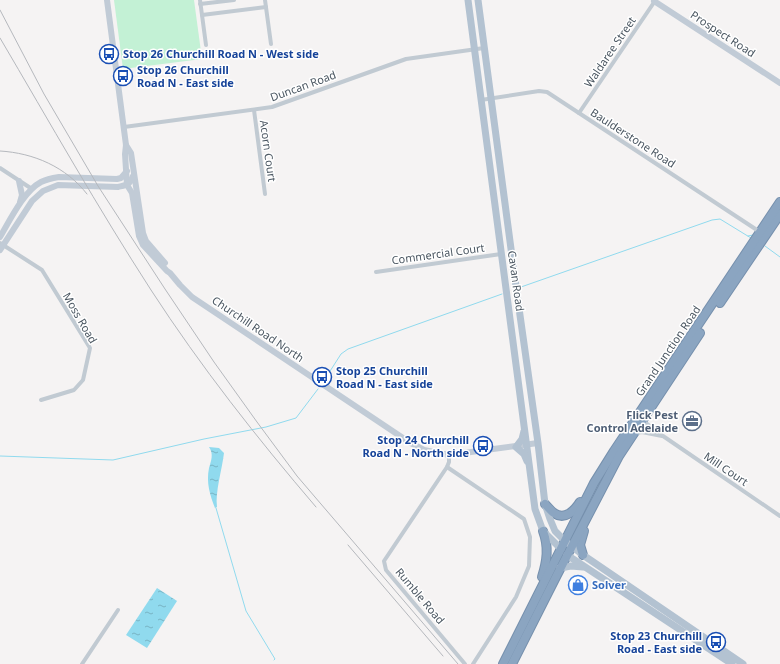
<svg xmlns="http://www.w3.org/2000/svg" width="780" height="664" font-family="'Noto Sans',sans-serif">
<defs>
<pattern id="water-ripples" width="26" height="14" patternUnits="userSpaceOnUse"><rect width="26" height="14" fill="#90daee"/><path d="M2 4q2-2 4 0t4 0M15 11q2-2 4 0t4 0" fill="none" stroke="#78b4c4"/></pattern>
</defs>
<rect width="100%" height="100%" fill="#f5f3f3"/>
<polygon fill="#c3f1d5" points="114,0 194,0 202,59 123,69"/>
<g fill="url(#water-ripples)">
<path d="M209 447 219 448 224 453C222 470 215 492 217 507L215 508C210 495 206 483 209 468 211 461 214 454 209 447Z"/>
<polygon points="157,588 177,601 147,648 126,635"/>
</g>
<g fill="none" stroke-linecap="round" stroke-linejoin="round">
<g stroke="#90daee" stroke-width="1">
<polyline points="748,236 753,235"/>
<polyline points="765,246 780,257"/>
<polyline points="521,287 712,220 720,219 751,238"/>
<polyline points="325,379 341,354 348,349 502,294"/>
<polyline points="0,456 113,460 204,439 266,427 296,418 318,389"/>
<polyline points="216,508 246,611 275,659 274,660"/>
</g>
<g stroke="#7690ad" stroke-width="10">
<g id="highway">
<polyline points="720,303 780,214"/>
<path d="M545 504C548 507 551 511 554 513 565 521 575 510 580 502"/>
<polyline points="583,555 580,545 584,531"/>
<path d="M542 577C547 561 549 547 543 531"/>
<polyline points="503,664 594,483 614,451 780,202"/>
<polyline points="512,664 557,575 619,456 700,333"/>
</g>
</g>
<g stroke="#c1cad2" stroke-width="4">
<polyline points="200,0 206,45"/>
<polyline points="265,0 271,44"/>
<polyline points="200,4 234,0"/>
<polyline points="202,15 266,7"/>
<polyline points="481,100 539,91 547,92 760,232"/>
<polyline points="254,110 265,194"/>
<polyline points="579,113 655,1"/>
<polyline points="124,127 272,107 406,59 484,48"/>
<polyline points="0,168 32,189"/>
<polyline points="0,243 42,270 90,348 83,380 74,390 41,400"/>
<polyline points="376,272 501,254"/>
<polyline points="642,420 663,436 780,516"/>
<polyline points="636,433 642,432 662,436"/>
<polyline points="449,455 449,462 447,467 384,561 386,570 465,664"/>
<polyline points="447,467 524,519 530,537 529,566 516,597 473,664"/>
<polyline points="82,664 118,610"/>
</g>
<g stroke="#c1cbd6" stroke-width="6">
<polyline points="107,0 126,145 125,154 127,185 132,193 139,236 143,245 167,271 170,273 180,285 192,297 409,442 424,450 449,455 538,443"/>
<polyline points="654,1 780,83"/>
<polyline points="126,145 131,153 143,233 146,241 165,263"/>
<polyline points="19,181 22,195 20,202"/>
<path d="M0 237C10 220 24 191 41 182 47 179 53 178 59 177L117 179 121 178 127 171"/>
<path d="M0 250 32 201 43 191 58 185 118 187C126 185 130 185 133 176"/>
</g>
<g stroke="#b3c2d1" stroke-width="7">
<polyline points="468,0 535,509 543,531 561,549"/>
<polyline points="478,0 517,294 538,443 545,504 550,519 555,531 565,541 583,555 743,664"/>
<polyline points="524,431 522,439 516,447 524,454 527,461"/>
<polyline points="567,555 732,664"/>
<polyline points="560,568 571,566 583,567"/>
</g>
<use href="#highway" stroke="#8ba5c1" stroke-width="8"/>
<g stroke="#b5b8bd" stroke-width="1">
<polyline points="0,10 44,94 98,186 165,289 214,362 257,422 297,476 458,664"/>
<path d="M0 38C50 123 98 208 151 290 201 367 257 438 316 507"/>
<path d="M0 151C34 153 66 167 87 194"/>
<polyline points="348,545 443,656"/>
</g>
</g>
<defs>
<g id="bus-ring" transform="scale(1)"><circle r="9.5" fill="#fff" stroke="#1a4fb4" stroke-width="1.5"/><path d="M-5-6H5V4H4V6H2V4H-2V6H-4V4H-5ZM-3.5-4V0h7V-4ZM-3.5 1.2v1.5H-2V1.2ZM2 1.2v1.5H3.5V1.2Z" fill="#1a4fb4"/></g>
<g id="office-ring" transform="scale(1)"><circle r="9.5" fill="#fff" stroke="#5c6f8a" stroke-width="1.5"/><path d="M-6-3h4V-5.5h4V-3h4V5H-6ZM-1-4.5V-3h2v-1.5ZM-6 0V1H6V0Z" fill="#5c6f8a"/></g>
<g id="shop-ring" transform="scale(1)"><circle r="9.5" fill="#fff" stroke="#3f7fe0" stroke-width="1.5"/><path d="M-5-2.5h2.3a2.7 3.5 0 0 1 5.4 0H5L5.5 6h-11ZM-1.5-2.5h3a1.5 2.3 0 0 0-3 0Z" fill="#3f7fe0"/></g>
</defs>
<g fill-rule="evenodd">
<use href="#bus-ring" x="109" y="54"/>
<use href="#bus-ring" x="123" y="76"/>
<use href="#bus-ring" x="322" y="377"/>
<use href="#office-ring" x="692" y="421"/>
<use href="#bus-ring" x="483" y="446"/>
<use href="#shop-ring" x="578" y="585"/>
<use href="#bus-ring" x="716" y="642"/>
</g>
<g text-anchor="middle" stroke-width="3" stroke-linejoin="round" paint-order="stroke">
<g font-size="11" fill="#4a5661" stroke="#fff">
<text transform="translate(723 34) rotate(33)" y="4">Prospect Road</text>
<text transform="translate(610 52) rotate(-56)" y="4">Waldaree Street</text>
<text transform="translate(303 86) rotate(-20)" y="4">Duncan Road</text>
<text transform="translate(633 138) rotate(33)" y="4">Baulderstone Road</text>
<text transform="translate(268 151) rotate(82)" y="4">Acorn Court</text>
<text transform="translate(438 254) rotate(-8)" y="4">Commercial Court</text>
<text transform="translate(516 281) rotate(82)" y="4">Cavan Road</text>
<text transform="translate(80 318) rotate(60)" y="4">Moss Road</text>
<text transform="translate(258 329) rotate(34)" y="4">Churchill Road North</text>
<text transform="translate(668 351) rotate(-56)" y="4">Grand Junction Road</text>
<text transform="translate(726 469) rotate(34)" y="4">Mill Court</text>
<text transform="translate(420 596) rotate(50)" y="4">Rumble Road</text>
</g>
<g font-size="11" font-weight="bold" fill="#164399" stroke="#fff" text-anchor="start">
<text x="123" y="58">Stop 26 Churchill Road N - West side</text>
<text x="137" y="74">Stop 26 Churchill<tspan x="137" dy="13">Road N - East side</tspan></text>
<text x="336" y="375">Stop 25 Churchill<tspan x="336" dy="13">Road N - East side</tspan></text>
<text x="469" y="444" text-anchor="end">Stop 24 Churchill<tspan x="469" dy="13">Road N - North side</tspan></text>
<text x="702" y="640" text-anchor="end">Stop 23 Churchill<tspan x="702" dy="13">Road - East side</tspan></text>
</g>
<g font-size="11" font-weight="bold" fill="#4e5e75" stroke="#fff" text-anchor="end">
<text x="678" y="419">Flick Pest<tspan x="678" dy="13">Control Adelaide</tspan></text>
</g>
<g font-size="11" font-weight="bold" fill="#366cbe" stroke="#fff" text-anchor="start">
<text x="592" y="589">Solver</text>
</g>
</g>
</svg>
